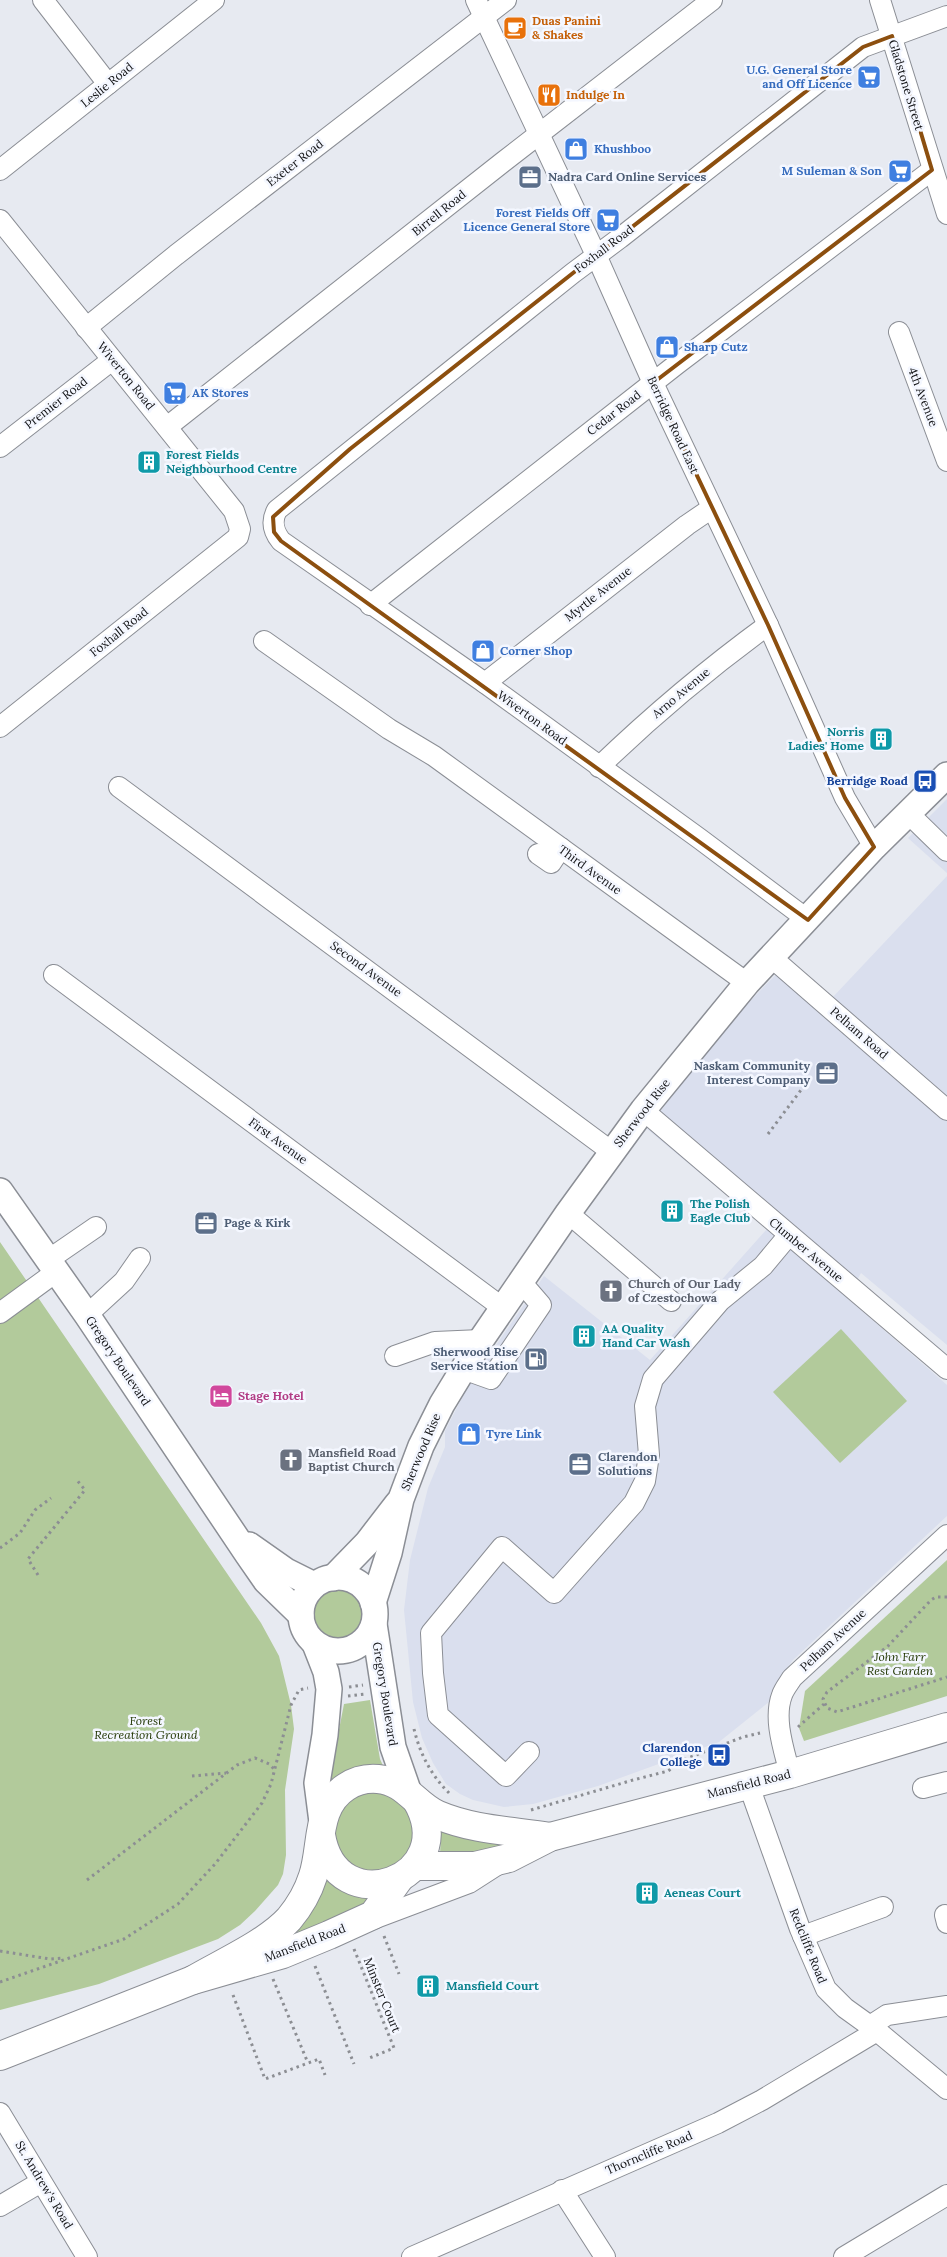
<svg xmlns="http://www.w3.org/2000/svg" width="947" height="2257" font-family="Lora,serif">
<rect width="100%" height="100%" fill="#e7eaf1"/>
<g fill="#dadfee">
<polygon points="947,799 947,873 908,838"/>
<polygon points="947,876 947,1345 861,1273 847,1298 947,1385 947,1516 793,1660 776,1683 769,1702 719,1742 598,1786 533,1804 504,1807 473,1800 460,1794 446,1784 433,1763 422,1738 413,1702 404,1610 410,1560 428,1488 445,1447 445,1431 469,1384 544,1276 650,1360 767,1229 647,1129 723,1029 789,961 832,998"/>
</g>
<g fill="#b2ca9b">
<polygon points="0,1242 261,1623 279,1656 291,1705 294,1729 285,1790 286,1855 283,1874 278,1885 255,1911 240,1925 218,1939 99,1984 0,2010"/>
<polygon points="841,1329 907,1401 840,1463 773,1392"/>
<polygon points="947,1560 947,1696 804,1741 799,1728 805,1691"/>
<circle cx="339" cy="1613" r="25"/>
<polygon points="370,1700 380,1759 384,1768 354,1770 332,1780 330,1776 344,1704"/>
<polygon points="385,1790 406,1803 416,1836 407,1858 377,1873 350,1866 341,1857 333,1830 335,1817 352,1796"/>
<path d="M443 1831C466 1840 491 1841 516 1843L503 1850 440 1855 441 1832Z"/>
<polygon points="325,1871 378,1897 284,1944"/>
</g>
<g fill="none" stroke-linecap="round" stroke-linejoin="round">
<g stroke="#8b8e95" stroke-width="22">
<g id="minor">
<polyline points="43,0 108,84"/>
<polyline points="476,0 596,255 653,383 768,625 845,798 874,847"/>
<polyline points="880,0 947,214"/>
<polyline points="0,170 214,0"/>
<polyline points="0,220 234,511 240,529 238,537 0,727"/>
<polyline points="86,328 176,255 506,0"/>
<polyline points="899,332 947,461"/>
<polyline points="167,427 503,162 712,0"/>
<polyline points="0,447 112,360"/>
<polyline points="370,605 677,364 932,170"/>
<polyline points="264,641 389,729 434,756 747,983"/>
<polyline points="485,683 687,525 712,508"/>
<path d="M599 767C652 716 709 668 768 625"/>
<polyline points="119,787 612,1152"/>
<polyline points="909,814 947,851"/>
<polyline points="538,854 551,863 561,848"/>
<path d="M808 920 700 839 485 683 281 541C273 531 271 521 277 510L573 273 620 238 863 47 947 16"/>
<polyline points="771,957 947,1110"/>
<polyline points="54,975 503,1308"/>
<polyline points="643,1110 947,1369"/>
<polyline points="568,1213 671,1301"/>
<polyline points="48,1260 96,1227"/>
<polyline points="0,1313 56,1272"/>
<polyline points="87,1315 124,1281 140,1258"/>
<polyline points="395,1356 435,1342 481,1340"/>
<polyline points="463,1369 491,1379 541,1305 522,1283"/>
<polyline points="529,1752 506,1776 438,1715 433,1673 431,1633 502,1547 554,1593 634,1503 645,1481 649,1455 645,1406 653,1379 720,1301 763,1266 788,1236"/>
<path d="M790 1774C784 1750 773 1719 782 1695 784 1689 789 1683 792 1678L947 1535"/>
<polyline points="748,1783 800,1929 826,1989 845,2008 877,2031 947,2089"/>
<polyline points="923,1788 947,1782"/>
<polyline points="945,1915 947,1923"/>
<polyline points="368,1921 469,1883 497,1865"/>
<polyline points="803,1936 883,1907"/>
<polyline points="870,2026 887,2015 947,2006"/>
<polyline points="0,2113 87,2257"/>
<polyline points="562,2190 605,2257"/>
<polyline points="0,2206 41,2182"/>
<polyline points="412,2257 718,2123 762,2100 877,2031"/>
<polyline points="844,2257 947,2195"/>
</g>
</g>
<g stroke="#8b8e95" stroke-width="28">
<g id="major">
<polyline points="0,1191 87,1315 248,1555 266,1581 301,1615"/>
<polyline points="249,1545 286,1571 314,1585"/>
<circle cx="338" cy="1614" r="37"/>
<polyline points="333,1578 367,1543 397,1504"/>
<polyline points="373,1603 389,1553 401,1499 421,1446 442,1404 481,1340 568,1213 643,1110 747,983 874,847 947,775"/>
<polyline points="374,1624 393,1747 409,1793"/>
<polyline points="315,1644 326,1672 329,1689 325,1735 317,1783 322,1822"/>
</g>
</g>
<g stroke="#8b8e95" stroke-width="30">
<g id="highway">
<path d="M321 1835C336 1925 462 1879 417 1801"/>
<polyline points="415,1866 475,1866 509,1858 550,1837 790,1774 947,1727"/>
<path d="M193 1980C222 1963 267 1943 289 1919 299 1907 308 1892 313 1876 323 1846 315 1807 346 1787 355 1781 367 1778 378 1779 405 1781 416 1806 438 1815 473 1830 513 1831 550 1837"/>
<polyline points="0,2056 193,1980 283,1954 329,1935 373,1915 399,1879"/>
</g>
</g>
<g stroke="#8c8e93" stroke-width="3" stroke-dasharray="2.5 4" stroke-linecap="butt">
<polyline points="768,1134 804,1086"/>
<polyline points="0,1548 20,1533 35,1510 51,1498"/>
<polyline points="38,1575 28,1559 85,1490 76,1479"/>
<polyline points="947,1597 936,1597 931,1600 888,1646 827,1692 823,1699 827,1708 837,1712 947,1677"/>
<polyline points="349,1687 363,1685"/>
<polyline points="348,1696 365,1694"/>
<polyline points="798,1727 824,1704"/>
<path d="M414 1729C420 1754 431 1775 449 1793"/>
<polyline points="192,1776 226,1773"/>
<polyline points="531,1810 633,1780 668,1771 683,1760 743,1737 760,1733"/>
<polyline points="87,1880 237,1765 255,1758 269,1764 275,1770"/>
<polyline points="384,1936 399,1974"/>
<polyline points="354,1949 394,2048 367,2059"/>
<polyline points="0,1951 50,1959 64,1958"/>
<polyline points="315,1966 354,2064"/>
<polyline points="273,1979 308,2063"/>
<polyline points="0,1982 124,1939 178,1904 215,1864 262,1803 271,1784 291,1705 299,1690 308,1688"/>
<polyline points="233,1995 265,2079 319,2059 325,2075"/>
</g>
<use href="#minor" stroke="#fff" stroke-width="20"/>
<use href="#major" stroke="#fff" stroke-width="25"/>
<use href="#highway" stroke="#fff" stroke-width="28"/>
</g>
<path fill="none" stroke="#8c4f0f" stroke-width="4" stroke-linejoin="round" d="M892 36 932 170 653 383 768 625 845 798 874 847 808 920 281 541 274 532 273 517 350 449 573 273 863 47Z"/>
<defs>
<g id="cafe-square" transform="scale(1.25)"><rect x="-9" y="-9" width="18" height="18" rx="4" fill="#e8710a" stroke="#f4f7ff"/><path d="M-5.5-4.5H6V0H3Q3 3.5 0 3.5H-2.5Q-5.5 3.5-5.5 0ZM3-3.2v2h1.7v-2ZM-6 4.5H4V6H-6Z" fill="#fff"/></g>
<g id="supermarket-square" transform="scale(1.25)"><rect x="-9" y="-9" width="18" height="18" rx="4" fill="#3f7fe0" stroke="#f4f7ff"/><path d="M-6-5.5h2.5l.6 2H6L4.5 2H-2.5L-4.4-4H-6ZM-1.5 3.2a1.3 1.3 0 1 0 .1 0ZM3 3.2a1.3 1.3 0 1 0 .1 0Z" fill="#fff"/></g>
<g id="restaurant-square" transform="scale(1.25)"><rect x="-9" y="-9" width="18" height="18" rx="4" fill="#e8710a" stroke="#f4f7ff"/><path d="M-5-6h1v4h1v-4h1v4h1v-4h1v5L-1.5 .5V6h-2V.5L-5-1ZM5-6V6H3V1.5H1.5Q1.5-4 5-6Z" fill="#fff"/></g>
<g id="shop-square" transform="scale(1.25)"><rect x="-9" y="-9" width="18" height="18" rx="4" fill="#3f7fe0" stroke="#f4f7ff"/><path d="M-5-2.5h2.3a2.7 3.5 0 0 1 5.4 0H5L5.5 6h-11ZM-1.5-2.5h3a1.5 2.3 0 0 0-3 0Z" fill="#fff"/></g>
<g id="office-square" transform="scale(1.25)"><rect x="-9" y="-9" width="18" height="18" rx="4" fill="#5c6f8a" stroke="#f4f7ff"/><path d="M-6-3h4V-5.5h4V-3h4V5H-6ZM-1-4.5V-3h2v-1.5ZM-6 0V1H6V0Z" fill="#fff"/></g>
<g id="building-square" transform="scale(1.25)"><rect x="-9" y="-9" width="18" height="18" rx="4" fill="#0f9aa8" stroke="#f4f7ff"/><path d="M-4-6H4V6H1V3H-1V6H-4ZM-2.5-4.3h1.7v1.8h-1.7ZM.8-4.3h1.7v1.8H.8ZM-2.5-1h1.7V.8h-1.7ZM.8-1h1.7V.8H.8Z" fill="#fff"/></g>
<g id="bus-square" transform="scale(1.25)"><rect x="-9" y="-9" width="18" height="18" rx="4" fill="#1a4fb4" stroke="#f4f7ff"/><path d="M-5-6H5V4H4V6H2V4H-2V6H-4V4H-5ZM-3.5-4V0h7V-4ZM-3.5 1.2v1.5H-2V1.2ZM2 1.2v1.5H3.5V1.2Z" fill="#fff"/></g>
<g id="church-square" transform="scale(1.25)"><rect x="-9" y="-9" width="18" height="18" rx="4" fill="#6b7280" stroke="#f4f7ff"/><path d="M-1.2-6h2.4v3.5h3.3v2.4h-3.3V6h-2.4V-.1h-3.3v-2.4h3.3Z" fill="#fff"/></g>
<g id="fuel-square" transform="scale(1.25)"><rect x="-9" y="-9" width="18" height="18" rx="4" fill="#5c6f8a" stroke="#f4f7ff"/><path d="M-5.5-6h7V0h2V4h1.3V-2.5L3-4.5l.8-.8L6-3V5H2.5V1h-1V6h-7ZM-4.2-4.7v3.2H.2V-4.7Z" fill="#fff"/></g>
<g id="hotel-square" transform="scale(1.25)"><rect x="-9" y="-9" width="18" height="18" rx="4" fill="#d1479c" stroke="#f4f7ff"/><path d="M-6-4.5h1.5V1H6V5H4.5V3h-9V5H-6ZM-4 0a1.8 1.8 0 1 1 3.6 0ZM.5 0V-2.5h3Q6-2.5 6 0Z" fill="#fff"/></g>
</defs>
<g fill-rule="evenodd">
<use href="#cafe-square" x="515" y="28"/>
<use href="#supermarket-square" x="869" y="77"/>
<use href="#restaurant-square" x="549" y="95"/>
<use href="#shop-square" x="576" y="149"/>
<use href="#supermarket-square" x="900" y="171"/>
<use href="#office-square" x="530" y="177"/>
<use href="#supermarket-square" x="608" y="220"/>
<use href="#shop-square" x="667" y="347"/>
<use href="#supermarket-square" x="175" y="393"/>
<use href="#building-square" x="149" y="462"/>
<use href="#shop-square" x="483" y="651"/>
<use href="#building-square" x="881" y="739"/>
<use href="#bus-square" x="925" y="781"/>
<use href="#office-square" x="827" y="1073"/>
<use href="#building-square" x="672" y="1211"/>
<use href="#office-square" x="206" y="1223"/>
<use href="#church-square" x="611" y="1291"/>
<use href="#building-square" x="584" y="1336"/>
<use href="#fuel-square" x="536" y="1359"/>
<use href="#hotel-square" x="221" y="1396"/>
<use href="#shop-square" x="469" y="1434"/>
<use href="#church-square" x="291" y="1460"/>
<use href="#office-square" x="580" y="1464"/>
<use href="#bus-square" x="719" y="1755"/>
<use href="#building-square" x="647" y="1893"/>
<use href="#building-square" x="428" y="1986"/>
</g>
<g text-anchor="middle" stroke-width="5" stroke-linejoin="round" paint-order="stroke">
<g font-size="12" font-weight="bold" fill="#c56008" stroke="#f4f7ff" text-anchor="start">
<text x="532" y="25">Duas Panini<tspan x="532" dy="14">&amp; Shakes</tspan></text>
<text x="566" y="99">Indulge In</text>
</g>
<g font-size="12" font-weight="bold" fill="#366cbe" stroke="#f4f7ff" text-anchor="start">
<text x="852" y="74" text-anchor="end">U.G. General Store<tspan x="852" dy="14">and Off Licence</tspan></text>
<text x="594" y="153">Khushboo</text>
<text x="882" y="175" text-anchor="end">M Suleman &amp; Son</text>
<text x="590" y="217" text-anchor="end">Forest Fields Off<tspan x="590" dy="14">Licence General Store</tspan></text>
<text x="684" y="351">Sharp Cutz</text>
<text x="192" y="397">AK Stores</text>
<text x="500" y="655">Corner Shop</text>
<text x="486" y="1438">Tyre Link</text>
</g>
<g font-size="12" fill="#111215" stroke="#f4f7ff">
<text transform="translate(107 85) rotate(-39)" y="4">Leslie Road</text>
<text transform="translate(906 85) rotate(73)" y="4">Gladstone Street</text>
<text transform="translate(295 163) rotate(-38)" y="4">Exeter Road</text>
<text transform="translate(439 213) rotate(-39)" y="4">Birrell Road</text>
<text transform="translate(604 249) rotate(-37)" y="4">Foxhall Road</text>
<text transform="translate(126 376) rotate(51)" y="4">Wiverton Road</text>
<text transform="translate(923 397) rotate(69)" y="4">4th Avenue</text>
<text transform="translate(56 403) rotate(-38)" y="4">Premier Road</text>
<text transform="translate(614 413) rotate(-38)" y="4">Cedar Road</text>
<text transform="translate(673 425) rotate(65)" y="4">Berridge Road East</text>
<text transform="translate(598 594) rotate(-38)" y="4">Myrtle Avenue</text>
<text transform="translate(119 632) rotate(-39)" y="4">Foxhall Road</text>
<text transform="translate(681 693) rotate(-40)" y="4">Arno Avenue</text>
<text transform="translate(532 718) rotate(36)" y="4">Wiverton Road</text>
<text transform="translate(590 870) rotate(36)" y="4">Third Avenue</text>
<text transform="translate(366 969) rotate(36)" y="4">Second Avenue</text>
<text transform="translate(859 1033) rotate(41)" y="4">Pelham Road</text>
<text transform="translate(642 1113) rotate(-52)" y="4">Sherwood Rise</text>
<text transform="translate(278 1141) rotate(36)" y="4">First Avenue</text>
<text transform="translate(806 1250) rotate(40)" y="4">Clumber Avenue</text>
<text transform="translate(118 1361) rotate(56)" y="4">Gregory Boulevard</text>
<text transform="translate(421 1452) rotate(-67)" y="4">Sherwood Rise</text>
<text transform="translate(833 1640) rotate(-43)" y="4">Pelham Avenue</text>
<text transform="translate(385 1694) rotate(81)" y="4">Gregory Boulevard</text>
<text transform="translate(749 1784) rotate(-14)" y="4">Mansfield Road</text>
<text transform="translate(305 1943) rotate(-21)" y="4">Mansfield Road</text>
<text transform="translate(808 1946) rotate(68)" y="4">Redcliffe Road</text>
<text transform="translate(382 1995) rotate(68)" y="4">Minster Court</text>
<text transform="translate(649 2153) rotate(-23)" y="4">Thorncliffe Road</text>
<text transform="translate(44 2185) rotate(59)" y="4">St. Andrew's Road</text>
</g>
<g font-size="12" font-weight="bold" fill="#4e5e75" stroke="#f4f7ff" text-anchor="start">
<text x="548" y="181">Nadra Card Online Services</text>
<text x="810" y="1070" text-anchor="end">Naskam Community<tspan x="810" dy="14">Interest Company</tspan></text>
<text x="224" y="1227">Page &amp; Kirk</text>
<text x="518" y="1356" text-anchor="end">Sherwood Rise<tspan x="518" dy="14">Service Station</tspan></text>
<text x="598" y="1461">Clarendon<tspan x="598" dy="14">Solutions</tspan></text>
</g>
<g font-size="12" font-weight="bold" fill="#0d838f" stroke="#f4f7ff" text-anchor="start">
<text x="166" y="459">Forest Fields<tspan x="166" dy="14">Neighbourhood Centre</tspan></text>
<text x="864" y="736" text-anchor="end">Norris<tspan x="864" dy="14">Ladies' Home</tspan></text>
<text x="690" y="1208">The Polish<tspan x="690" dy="14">Eagle Club</tspan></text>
<text x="602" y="1333">AA Quality<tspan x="602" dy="14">Hand Car Wash</tspan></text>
<text x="664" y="1897">Aeneas Court</text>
<text x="446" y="1990">Mansfield Court</text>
</g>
<g font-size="12" font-weight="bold" fill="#164399" stroke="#f4f7ff" text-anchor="end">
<text x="908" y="785">Berridge Road</text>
<text x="702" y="1752">Clarendon<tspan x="702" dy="14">College</tspan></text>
</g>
<g font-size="12" font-weight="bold" fill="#5b616d" stroke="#f4f7ff" text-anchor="start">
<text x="628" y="1288">Church of Our Lady<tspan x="628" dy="14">of Czestochowa</tspan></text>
<text x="308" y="1457">Mansfield Road<tspan x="308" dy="14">Baptist Church</tspan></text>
</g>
<g font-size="12" font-weight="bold" fill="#b23c85" stroke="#f4f7ff" text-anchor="start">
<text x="238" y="1400">Stage Hotel</text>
</g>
<g font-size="12" font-style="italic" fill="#233804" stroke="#f4f7ff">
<text x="900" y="1661">John Farr<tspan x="900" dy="14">Rest Garden</tspan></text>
<text x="146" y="1725">Forest<tspan x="146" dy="14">Recreation Ground</tspan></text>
</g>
</g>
</svg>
